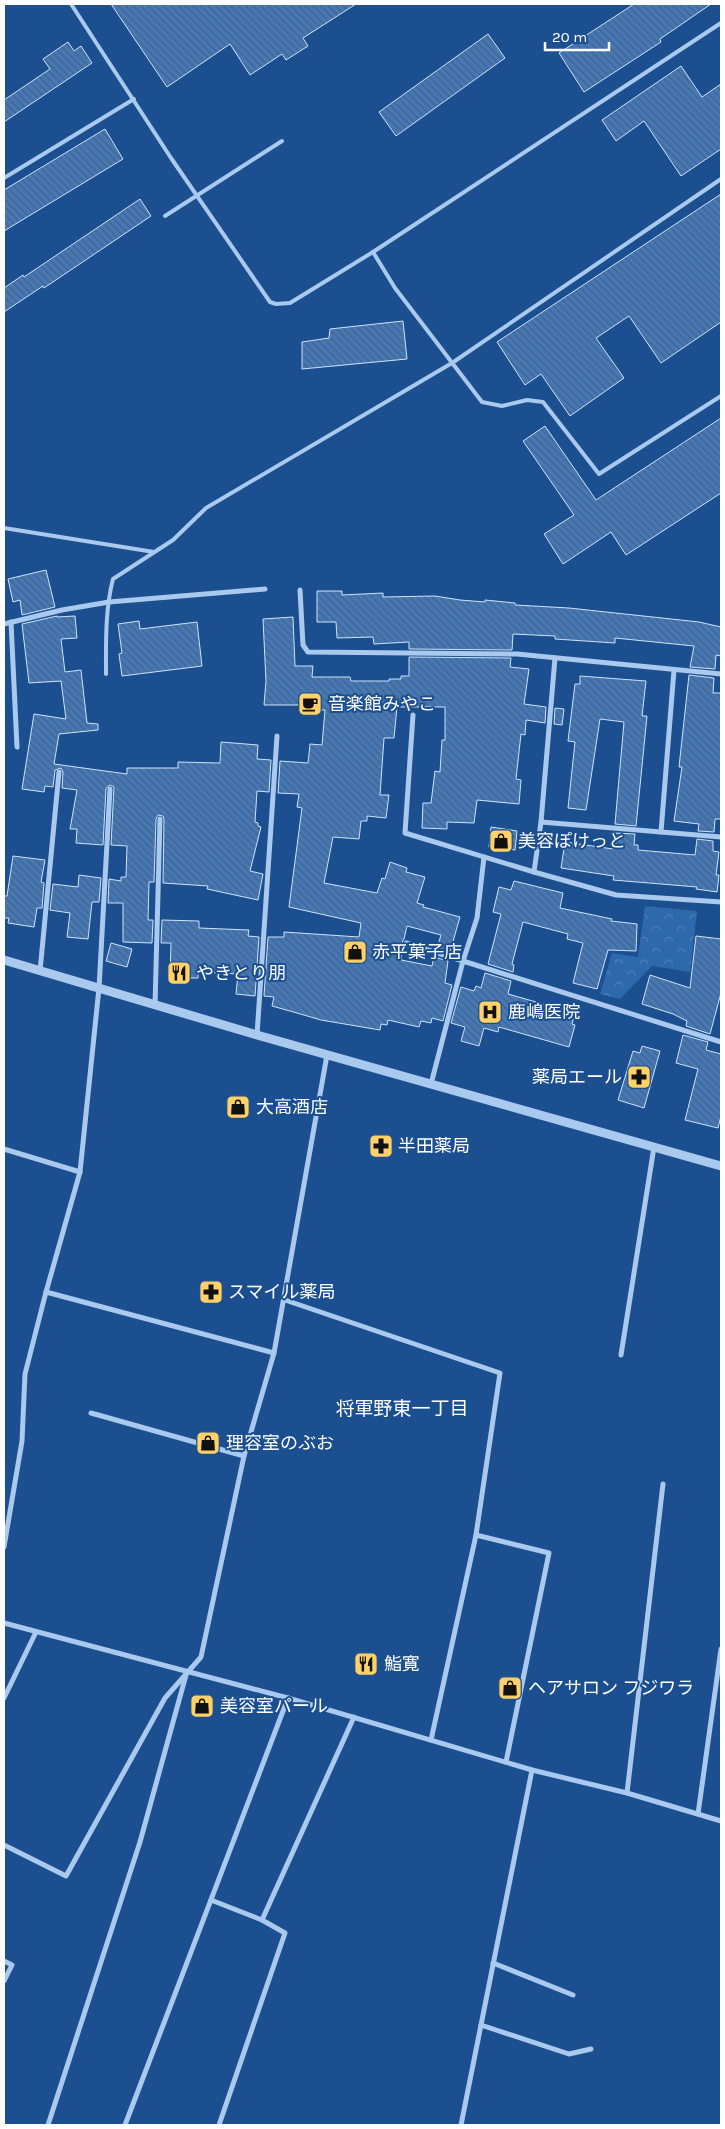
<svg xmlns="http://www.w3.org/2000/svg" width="725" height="2129" font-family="Karla,'Noto Sans JP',sans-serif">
<defs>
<pattern id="forest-crowns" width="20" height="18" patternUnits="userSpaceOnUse" patternTransform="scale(1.25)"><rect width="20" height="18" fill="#2e69ad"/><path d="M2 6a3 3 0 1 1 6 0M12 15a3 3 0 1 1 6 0" fill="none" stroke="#4d80b9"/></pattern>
<pattern id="building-back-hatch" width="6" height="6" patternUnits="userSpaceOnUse" patternTransform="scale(1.25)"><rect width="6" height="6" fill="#4478b7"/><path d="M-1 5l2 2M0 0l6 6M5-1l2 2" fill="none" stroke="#486282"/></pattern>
</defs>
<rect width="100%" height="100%" fill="#1b4f8f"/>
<polygon fill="url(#forest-crowns)" points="645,906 697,911 690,972 652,966 620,999 600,994 612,953 638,957"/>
<g fill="url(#building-back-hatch)" stroke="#cfe3fa">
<polygon points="111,4 356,4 303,38 308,46 286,60 282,54 250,75 230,44 167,87"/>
<polygon points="634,4 711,4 660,39 661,42 584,92 559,53"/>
<polygon points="488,34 505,58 396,136 379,112"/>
<polygon points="68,42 74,51 81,46 92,63 4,122 4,100 50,69 43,59"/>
<polygon points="681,66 702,97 721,84 721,149 681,176 644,121 616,141 602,120"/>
<polygon points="105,129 123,159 4,231 4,190"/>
<polygon points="721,194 721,322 661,363 629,316 596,338 624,378 570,416 541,374 525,385 497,342"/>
<polygon points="140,199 151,216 44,288 43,286 4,312 4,288 23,275 24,277"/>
<polygon points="403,321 407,359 302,369 302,342 329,338 330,329"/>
<polygon points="721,418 721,493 626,555 611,532 563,564 544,534 574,515 523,441 545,426 596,500"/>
<polygon points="46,570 55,607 22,615 20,600 13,602 8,579"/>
<polygon points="317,591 342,591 342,595 383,593 383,597 435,596 460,600 485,602 485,600 515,603 515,605 569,608 699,622 721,627 721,656 716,655 715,669 690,667 694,646 615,638 615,643 555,639 555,636 513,634 512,650 409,649 409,642 374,644 373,637 337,638 336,622 317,622"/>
<polygon points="57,616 57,617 75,616 77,638 61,639 65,672 81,670 87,723 98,724 98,730 59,734 54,764 127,774 127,768 178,768 178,762 220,763 221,742 258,745 257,759 271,760 269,792 257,791 255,822 258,823 258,826 261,827 250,871 263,874 258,900 207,889 208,886 163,883 164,819 163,816 158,815 156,819 154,882 149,882 148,920 153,920 152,943 123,942 123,903 108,903 109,879 121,881 121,877 126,877 127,846 111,845 114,787 110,785 106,788 103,845 76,843 77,829 70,829 77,790 62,788 63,772 61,768 55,770 53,787 45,786 44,792 22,789 34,714 66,719 61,681 29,683 22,624"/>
<polygon points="293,617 295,666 313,666 312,677 350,677 351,681 389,681 389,679 401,679 401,676 409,676 409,657 511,658 510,667 529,669 524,704 546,707 545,723 526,720 525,735 521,734 516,779 521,780 519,804 477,800 474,823 447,822 447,829 422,828 423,803 431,803 435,771 440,772 442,740 445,740 445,707 397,707 394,738 384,738 380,795 389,795 386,818 367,816 367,821 361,821 359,839 333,837 324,883 377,893 382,878 385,879 390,862 407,868 406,872 425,877 417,903 424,905 423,907 460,917 450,952 437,948 441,935 407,926 404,939 402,942 403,946 401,960 432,966 434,957 448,961 445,983 452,985 443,1021 432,1018 431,1023 421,1021 419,1027 388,1020 387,1025 381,1024 380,1030 321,1020 297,1013 272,1006 274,997 264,996 268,937 284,937 284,932 359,937 361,923 289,907 302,808 297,807 299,794 278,793 280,761 308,763 310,744 322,745 325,710 302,711 302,705 264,705 266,681 263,619"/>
<polygon points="139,621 140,629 197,622 202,666 122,676 119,654 122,653 118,624"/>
<polygon points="689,675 714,678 713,693 721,693 721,819 715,819 714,832 698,831 699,824 674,821 682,767 679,767"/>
<polygon points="580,676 646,681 642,716 647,716 636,826 615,824 624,722 600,719 586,810 568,808 575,742 568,741 575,684 580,684"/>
<polygon points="555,708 564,709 562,725 554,724"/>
<polygon points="491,827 517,831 515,850 489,847"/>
<polygon points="614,833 635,834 634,845 638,845 638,850 695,855 697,839 713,841 713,851 719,852 716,875 719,875 717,892 696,889 697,887 613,880 614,876 561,868 565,842 613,849"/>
<polygon points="13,856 45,860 41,882 44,883 42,908 37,908 34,927 8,923 9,918 4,918 4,896 7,896"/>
<polygon points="79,875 101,878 99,902 92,902 88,939 67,937 70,913 50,910 53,884 78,887"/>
<polygon points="514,881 563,893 560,908 612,919 611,921 637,924 636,951 608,950 597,989 573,983 583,943 567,939 568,934 523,922 512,964 514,965 513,972 488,964 501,914 493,912 499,887 511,890"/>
<polygon points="162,920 199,921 199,928 249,930 248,936 259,937 255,996 236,994 238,974 198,972 198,978 170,978 171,943 161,943"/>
<polygon points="696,936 721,939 721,993 710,1034 686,1026 687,1021 673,1014 642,1004 650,975 690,988"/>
<polygon points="111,943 132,949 127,967 106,961"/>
<polygon points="485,973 511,981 508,994 575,1013 572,1024 575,1025 569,1047 499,1027 498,1032 484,1028 479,1046 461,1041 465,1027 451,1023 461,987 474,991 476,986 481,988"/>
<polygon points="683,1035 708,1042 706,1050 721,1054 721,1116 718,1128 685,1120 698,1069 676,1063"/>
<polygon points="642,1046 660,1051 644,1108 618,1100 633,1051 640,1053"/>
</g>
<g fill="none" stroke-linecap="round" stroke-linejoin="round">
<g stroke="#a9c9ee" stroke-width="4">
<polyline points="71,4 171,158 270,302 276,304 290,303 373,252"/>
<polyline points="721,23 373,252 395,288 482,402 502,406 527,400 543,402 599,474 721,396"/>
<polyline points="4,178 134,99"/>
<polyline points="165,216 282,141"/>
<polyline points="4,528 154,552"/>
<path d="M106 674C106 643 105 610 113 579L173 540 206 508 452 363 721 179"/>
</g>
<g stroke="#a9c9ee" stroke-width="5">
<polyline points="300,590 303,645 308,652 517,654 721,674"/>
<polyline points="11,622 17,747"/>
<polyline points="4,624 62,610 109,602 265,589"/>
<polyline points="413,715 405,833 534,872"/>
<polyline points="541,822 555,658"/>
<polyline points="661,832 674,670"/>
<polyline points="721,837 541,822 534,872 616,895 721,902"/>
<polyline points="406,943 463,961 477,918 484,857"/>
<polyline points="40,971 59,772"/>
<polyline points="155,1005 160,819"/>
<polyline points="257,1035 277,736"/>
<polyline points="431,1084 463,961 721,1042"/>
<polyline points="4,1149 80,1172 99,988 110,789"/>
<polyline points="46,1292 274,1353"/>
<polyline points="285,1300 500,1373 476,1535"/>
<polyline points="621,1355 654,1147"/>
<polyline points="91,1413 244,1456"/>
<polyline points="4,1547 22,1441 25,1374 46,1292 80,1172"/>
<polyline points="4,1623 288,1698 532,1770 627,1793 721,1821"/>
<polyline points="4,1698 36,1632"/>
<polyline points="431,1740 476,1535 549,1553 506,1762"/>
<polyline points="627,1793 663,1484"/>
<polyline points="698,1814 721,1649"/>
<polyline points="4,1845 66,1876 165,1698 201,1657 244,1456 274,1353 327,1055"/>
<polyline points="211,1900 262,1920 354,1717"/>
<polyline points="4,1961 12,1965 4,1981"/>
<polyline points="493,1963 573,1995"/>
<polyline points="481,2025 569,2054 591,2049"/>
<polyline points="48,2125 140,1842 186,1675"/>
<polyline points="125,2125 288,1698"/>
<polyline points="219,2125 285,1933 262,1920"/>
<polyline points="461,2125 532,1770"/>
</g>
<polyline stroke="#a9c9ee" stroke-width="9" points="4,960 257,1035 721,1166"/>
</g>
<defs>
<g id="cafe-square" transform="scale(1.25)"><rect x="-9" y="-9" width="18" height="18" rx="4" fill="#ffd166" stroke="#1b4f8f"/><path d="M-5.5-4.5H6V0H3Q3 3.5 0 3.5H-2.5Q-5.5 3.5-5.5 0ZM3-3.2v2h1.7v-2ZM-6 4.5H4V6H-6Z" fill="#111"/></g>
<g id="shop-square" transform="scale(1.25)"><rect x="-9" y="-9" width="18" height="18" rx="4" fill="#ffd166" stroke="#1b4f8f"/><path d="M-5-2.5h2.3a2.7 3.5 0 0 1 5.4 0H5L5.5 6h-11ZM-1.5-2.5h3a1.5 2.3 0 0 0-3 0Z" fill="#111"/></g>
<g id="restaurant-square" transform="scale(1.25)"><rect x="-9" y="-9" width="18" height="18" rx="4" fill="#ffd166" stroke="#1b4f8f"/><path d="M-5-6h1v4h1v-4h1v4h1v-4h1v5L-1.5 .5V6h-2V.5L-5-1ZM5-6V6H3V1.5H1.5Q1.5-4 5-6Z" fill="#111"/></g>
<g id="hospital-square" transform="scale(1.25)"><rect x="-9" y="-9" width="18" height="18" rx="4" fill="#ffd166" stroke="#1b4f8f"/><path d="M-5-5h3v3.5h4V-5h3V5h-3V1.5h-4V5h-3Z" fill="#111"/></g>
<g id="pharmacy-square" transform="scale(1.25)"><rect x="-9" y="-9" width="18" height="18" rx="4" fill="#ffd166" stroke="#1b4f8f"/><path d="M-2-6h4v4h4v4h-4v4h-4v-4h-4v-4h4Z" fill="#111"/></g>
</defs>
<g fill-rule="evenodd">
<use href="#cafe-square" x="310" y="704"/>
<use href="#shop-square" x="501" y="841"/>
<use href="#shop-square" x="355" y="952"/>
<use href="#restaurant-square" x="179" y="973"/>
<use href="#hospital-square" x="490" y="1012"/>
<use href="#pharmacy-square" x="639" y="1077"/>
<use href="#shop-square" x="238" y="1107"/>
<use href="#pharmacy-square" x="381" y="1146"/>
<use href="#pharmacy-square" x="211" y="1292"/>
<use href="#shop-square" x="208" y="1443"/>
<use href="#restaurant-square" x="366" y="1664"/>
<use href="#shop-square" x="510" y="1688"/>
<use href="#shop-square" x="202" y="1706"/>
</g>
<g text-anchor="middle" stroke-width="4" stroke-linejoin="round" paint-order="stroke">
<g font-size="18" fill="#fff" stroke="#1b4f8f" text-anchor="start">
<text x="328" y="710">音楽館みやこ</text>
<text x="518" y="847">美容ぽけっと</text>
<text x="372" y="958">赤平菓子店</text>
<text x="196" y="979">やきとり朋</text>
<text x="508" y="1018">鹿嶋医院</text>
<text x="622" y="1083" text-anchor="end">薬局エール</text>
<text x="256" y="1113">大高酒店</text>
<text x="398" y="1152">半田薬局</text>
<text x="228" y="1298">スマイル薬局</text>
<text x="226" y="1449">理容室のぶお</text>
<text x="384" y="1670">鮨寛</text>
<text x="528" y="1694">ヘアサロン フジワラ</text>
<text x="220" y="1712">美容室パール</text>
</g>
<g font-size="19" fill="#fff" stroke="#1b4f8f">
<text x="402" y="1415">将軍野東一丁目</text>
</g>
</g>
<rect width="725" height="2129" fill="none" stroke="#ffffff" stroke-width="10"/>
<path d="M545 42v8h64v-8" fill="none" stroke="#ffffff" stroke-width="2.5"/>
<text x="552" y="42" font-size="15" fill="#ffffff" stroke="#1b4f8f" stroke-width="4" paint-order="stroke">20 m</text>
</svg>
